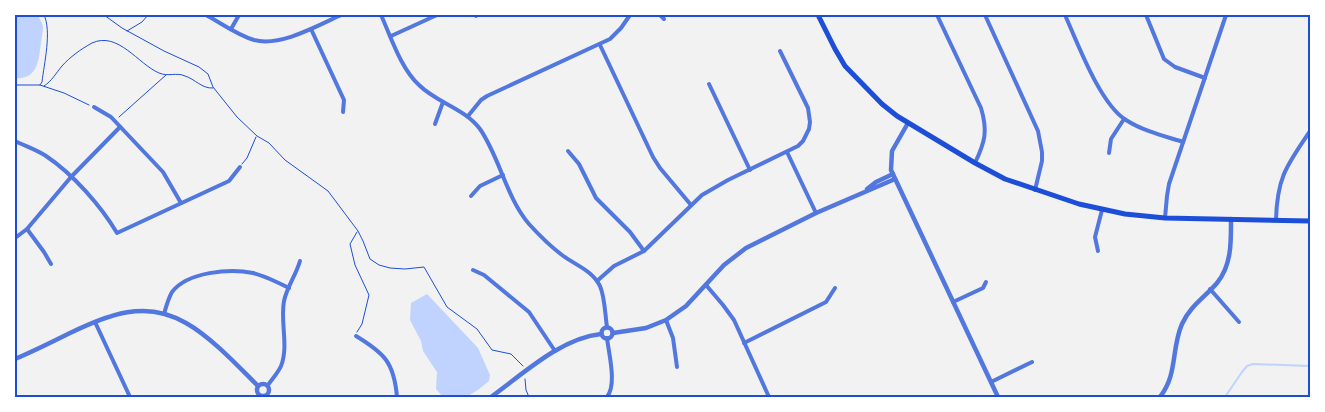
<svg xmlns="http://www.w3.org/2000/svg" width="1325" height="412" font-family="'Varela Round',sans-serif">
<rect width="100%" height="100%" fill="#f2f2f2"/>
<g fill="#bfd3fe">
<path d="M15 15H38C39 18 42 22 43 26 43 31 42 37 41 42 39 59 38 80 15 78Z"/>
<polygon points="427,294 478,348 490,375 489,381 478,390 466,397 443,397 436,389 437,372 423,351 421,341 410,320 411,303"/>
</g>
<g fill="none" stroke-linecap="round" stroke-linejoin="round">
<polyline stroke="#bfd3fe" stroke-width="2" points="1225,397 1242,372 1247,366 1253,364 1310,366"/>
<g stroke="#1d4ed8" stroke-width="1">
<polyline points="104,15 122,28 164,51 199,67 208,74 213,87 237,117 257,136 269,143 285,160 328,191 358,231 363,241 370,259 379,265 390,268 405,269 424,267 447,307 477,329 492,350 511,354 523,366"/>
<polyline points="127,31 142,22 148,15"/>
<path d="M15 85H40L42 82C44 64 52 31 44 15"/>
<polyline points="40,85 64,93 89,105"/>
<path d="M44 86C52 81 56 73 62 66 70 57 81 49 92 43 118 31 138 64 159 73 168 77 177 72 185 76 195 79 202 89 213 88"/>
<polyline points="119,117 166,75"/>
<polyline points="242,164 247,158 256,137"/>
<polyline points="357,232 350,244 355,265 369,295 362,324 357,332"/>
<polyline points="525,379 526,390 529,397"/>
</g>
<g stroke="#5277de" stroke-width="4">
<path d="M206 15C221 23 237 35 254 40 280 47 317 26 341 15"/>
<path d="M381 15C391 37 401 69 419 85 437 103 464 108 480 129 500 158 506 197 529 224 539 235 550 246 562 255 575 265 592 270 600 286 605 298 605 314 607 327"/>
<polyline points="476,15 476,16"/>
<polyline points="660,15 664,19"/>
<path d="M937 15 981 108C988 131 985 142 975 163"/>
<polyline points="985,15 1038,131 1042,152 1042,161 1035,190"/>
<path d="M1065 15C1078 44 1100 104 1126 120 1143 131 1164 136 1183 142"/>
<polyline points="1146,15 1164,59 1175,67 1205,78"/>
<polyline points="231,29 239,15"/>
<polyline points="311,29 344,100 343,112"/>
<polyline points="391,36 437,15"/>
<polyline points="600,45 653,157 660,168 691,205"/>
<polyline points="709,84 750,170"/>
<polyline points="94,107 111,117 163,172 181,203"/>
<polyline points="468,116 481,100 487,96 610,39 621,28 630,15"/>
<polyline points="435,124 443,102"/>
<path d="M15 141C25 146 37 150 46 156 73 174 101 206 117 233L229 181 240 167"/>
<polyline points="568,151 579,164 596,198 630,232 644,251"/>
<polyline points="787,152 816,213"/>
<polyline points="1109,153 1111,139 1124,119"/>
<polyline points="471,196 480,186 503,175"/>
<polyline points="1165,218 1167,196 1169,184 1226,15"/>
<path d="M1276 220C1277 177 1287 165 1310 131"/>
<polyline points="27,229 44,252 51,264"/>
<polyline points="15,238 27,229 71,177 120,127"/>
<polyline points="1098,251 1095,237 1102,210"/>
<polyline points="473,270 484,275 529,312 555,351"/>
<polyline points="597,281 614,266 644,251 702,195 728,180 798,146 803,141 809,129 810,122 808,108 780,51"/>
<polyline points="706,285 723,305 734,320 769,397"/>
<polyline points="1210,289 1239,322"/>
<polyline points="953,302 983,288 986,282"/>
<path d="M164 314C166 307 168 299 172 292 187 272 230 268 253 273 265 276 277 282 289 288"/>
<polyline points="666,320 673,338 677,367"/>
<polyline points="95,322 130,397"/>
<path d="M356 336C384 353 394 362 397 397"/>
<polyline points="744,343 826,302 835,288"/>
<polyline points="991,382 1032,362"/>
<path d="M268 385C272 379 278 373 281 366 289 346 280 322 284 301 287 287 296 275 300 261"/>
<polyline points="257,397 259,395"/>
<path d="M607 397C617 384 609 355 607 338"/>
</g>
<g stroke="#5277de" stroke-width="4.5">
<polyline points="908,123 892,151 891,170 998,397"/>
<polyline points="867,189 876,182 893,174"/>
<circle cx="607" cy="333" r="5.5"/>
<polyline points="613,333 646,328 666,320 686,306 724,265 746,248 816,213 895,179"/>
<path d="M15 359C34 351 52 342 70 333 109 315 145 299 186 323 211 337 238 366 258 386"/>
<circle cx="263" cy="390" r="6"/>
<path d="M491 397C523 374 561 338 601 334"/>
<path d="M1160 397C1178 374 1171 349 1182 324 1190 306 1205 297 1217 283 1232 265 1231 241 1231 219"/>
</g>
<polyline stroke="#1d4ed8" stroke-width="5" points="818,15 835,49 845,66 882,104 897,116 975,163 1005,179 1079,204 1125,214 1165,218 1310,221"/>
</g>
<rect width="1325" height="412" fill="none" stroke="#ffffff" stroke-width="32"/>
<rect x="16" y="16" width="1293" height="380" fill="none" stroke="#1d4ed8" stroke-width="2"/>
</svg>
